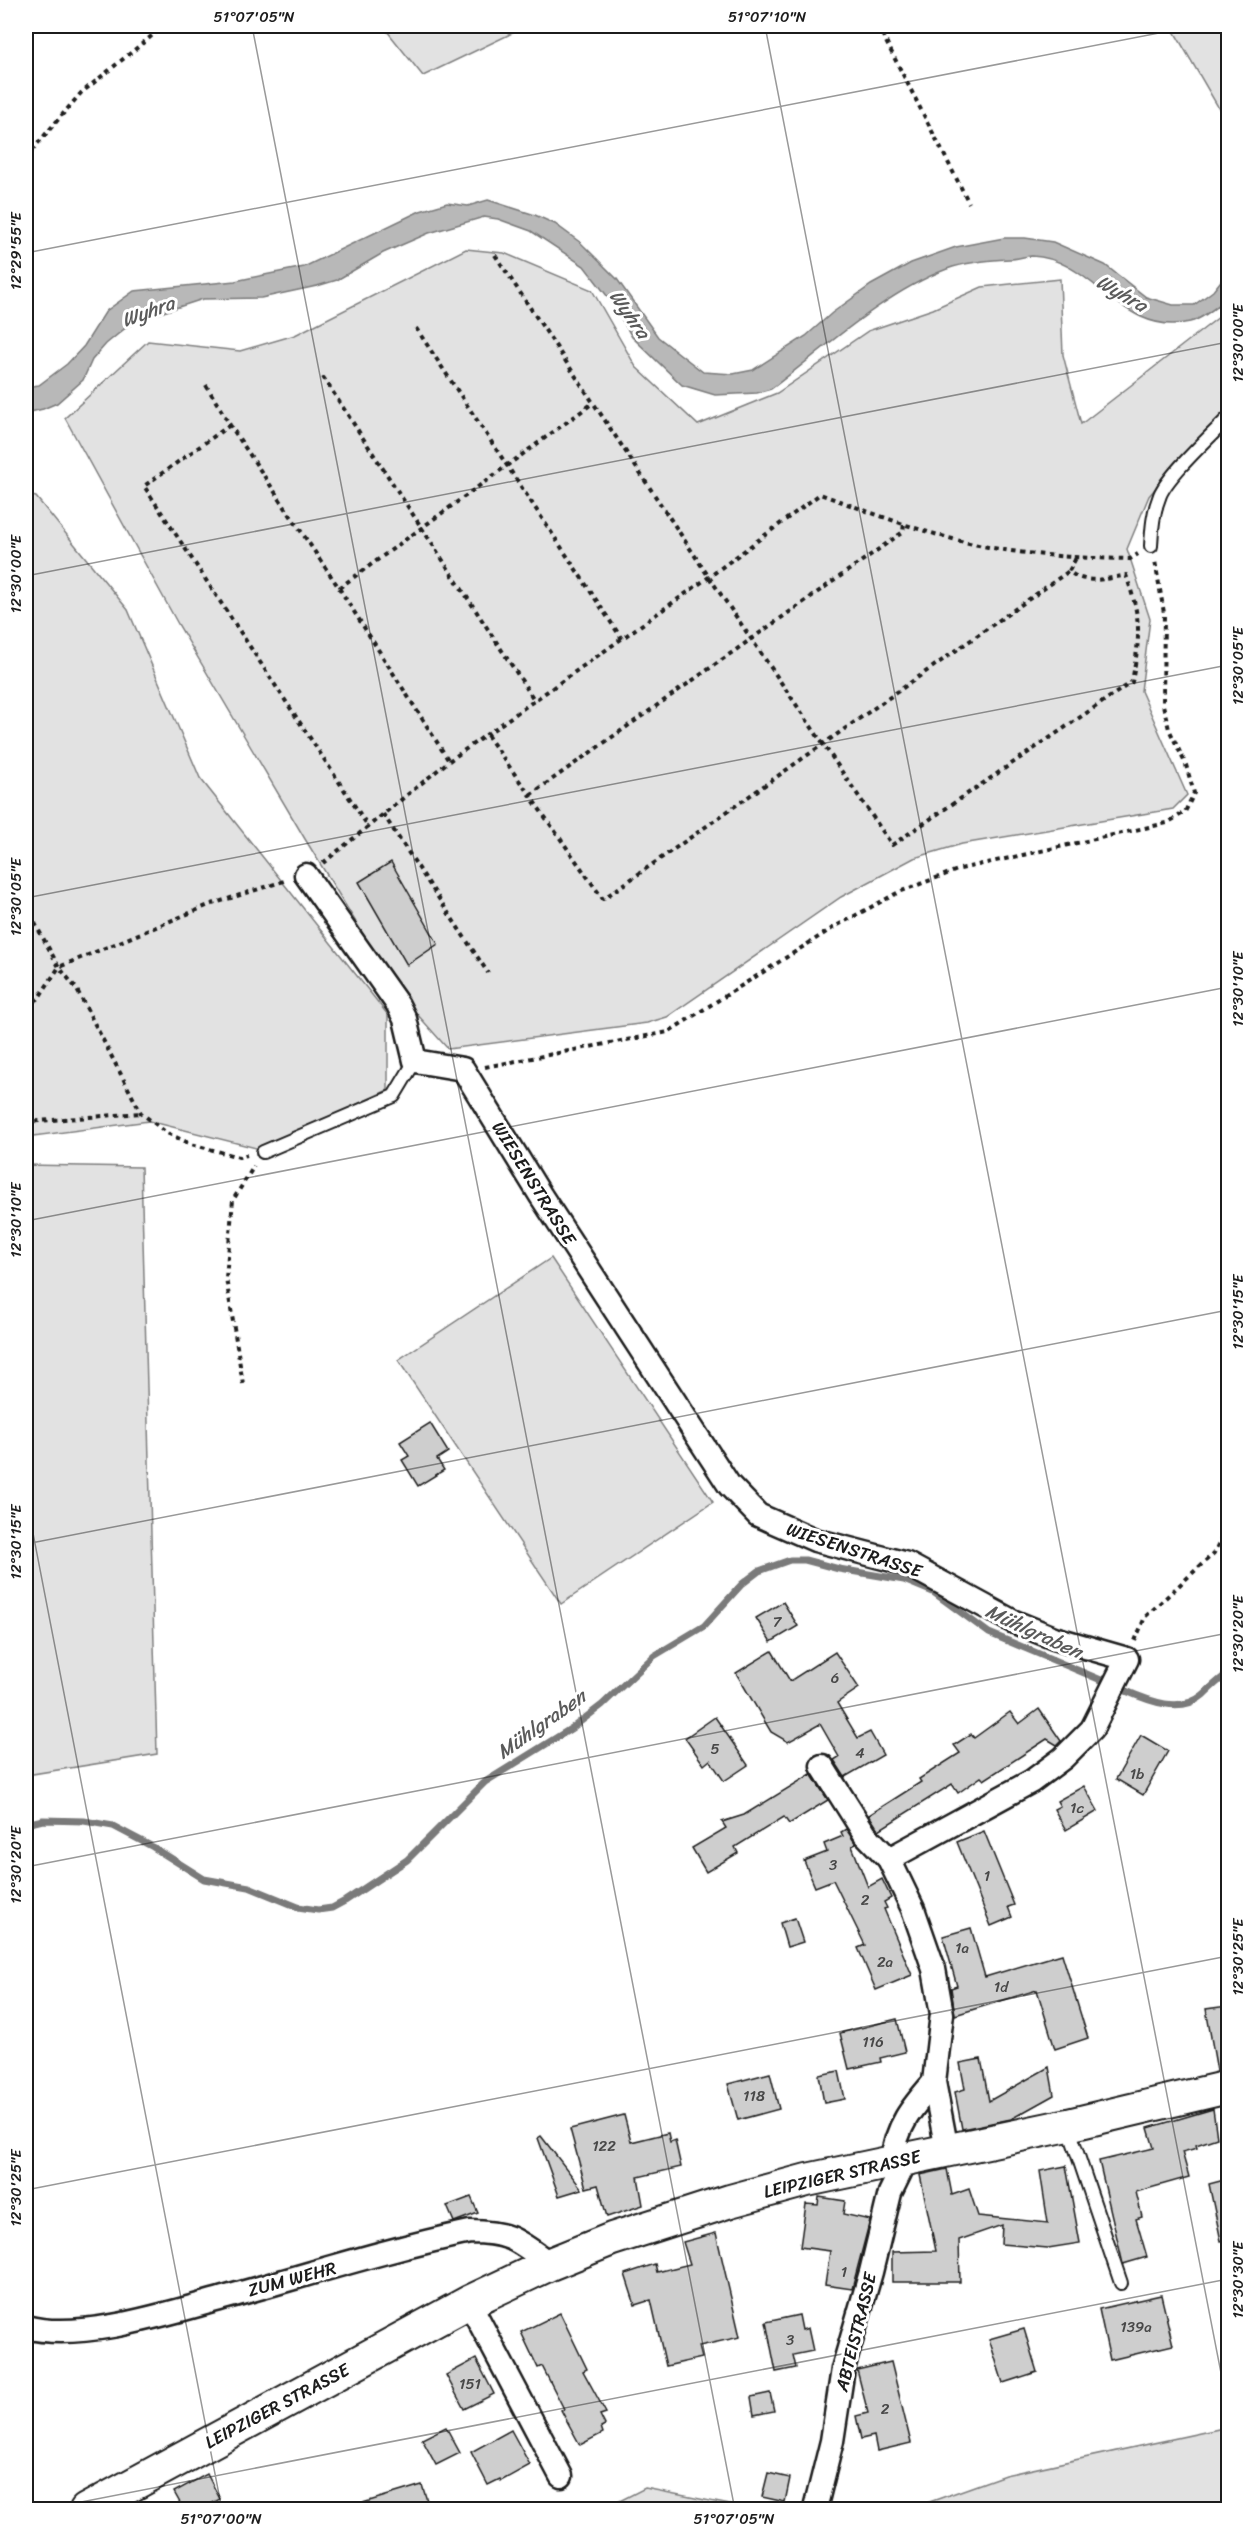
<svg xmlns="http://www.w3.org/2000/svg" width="1254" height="2535" font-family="Sriracha,sans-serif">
<rect width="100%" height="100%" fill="#fff"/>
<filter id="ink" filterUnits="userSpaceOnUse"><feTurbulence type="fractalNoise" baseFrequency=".0167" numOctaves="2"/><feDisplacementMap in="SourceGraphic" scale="12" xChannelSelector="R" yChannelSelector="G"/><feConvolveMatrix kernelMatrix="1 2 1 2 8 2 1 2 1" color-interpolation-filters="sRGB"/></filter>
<g filter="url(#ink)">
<g fill="#e2e2e2" stroke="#7f7f7f" stroke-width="1.5">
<polygon points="383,26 527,26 423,76"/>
<polygon points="1171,26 1228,26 1228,124"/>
<polygon points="466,249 504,253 592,290 636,367 698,425 777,393 868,331 933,309 982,287 1060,279 1063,355 1081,424 1228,310 1228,411 1206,430 1149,496 1127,549 1150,619 1141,691 1187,795 1173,809 962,844 914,858 841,897 667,1017 647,1023 448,1049 401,996 305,839 178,624 65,418 148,341 240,351 295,335"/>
<polygon points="26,495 36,497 128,610 200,778 388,1015 388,1090 260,1149 149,1121 26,1137"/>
<polygon points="26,1165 141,1167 157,1754 26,1775"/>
<polygon points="551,1258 713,1502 561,1604 398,1360"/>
<polygon points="1228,2427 1228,2509 910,2509 1005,2475"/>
<polygon points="645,2488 750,2509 604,2509"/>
</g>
<path fill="#b8b8b8" stroke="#7a7a7a" stroke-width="1.5" d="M488 200 535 215 555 224 581 243 617 279 658 337 703 372 733 374 753 370 806 336 832 313 871 285 911 263 956 247 1004 238H1025L1053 242 1105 265 1146 297 1173 305H1194L1213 291 1228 272V298C1217 306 1203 319 1190 322 1122 338 1093 258 1032 256 1025 256 1017 259 1010 259 989 260 966 262 947 269 884 293 825 348 771 389L757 393 715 395 682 385 632 337 611 301 584 266 531 231 498 219 484 217 429 233 383 253 337 280 317 286 261 298 203 299 148 317 128 326 106 344 92 360 83 380 57 403 43 409 26 413V387L39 385 67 364 84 346 106 311 134 291 235 281 304 267 420 211 447 203 468 206Z"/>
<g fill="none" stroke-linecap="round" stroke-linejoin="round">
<g stroke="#7a7a7a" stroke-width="7">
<path d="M1126 1691C1149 1701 1181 1714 1203 1695 1212 1687 1218 1680 1228 1674"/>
<polyline points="26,1824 43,1820 84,1821 113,1826 153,1847 204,1879 249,1887 298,1907 318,1910 332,1908 345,1901 407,1860 485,1782 572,1728 602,1705 654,1656 704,1626 742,1584 759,1571 790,1560 805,1560 839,1569 904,1580 933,1592 989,1633 1101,1680"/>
</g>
</g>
<g fill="#cecece" stroke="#1c1c1c" stroke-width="1.5">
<polygon points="391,862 438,944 407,965 359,882"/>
<polygon points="430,1423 448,1452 437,1459 444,1470 418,1486 402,1460 409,1456 400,1442"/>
<polygon points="783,1602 798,1626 771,1642 756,1618"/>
<polygon points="772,1651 790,1681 835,1652 859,1688 837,1703 858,1738 870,1732 883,1755 845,1777 834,1760 839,1757 820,1724 788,1742 771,1732 736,1673"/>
<polygon points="1039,1709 1061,1741 1057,1745 1047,1739 984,1780 981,1777 958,1793 952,1784 879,1830 876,1826 869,1815 921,1782 919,1779 960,1753 954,1745 971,1734 974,1738 1010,1712 1019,1724"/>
<polygon points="715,1717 748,1765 724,1781 710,1760 704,1765 685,1738"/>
<polygon points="1141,1735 1168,1751 1143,1795 1116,1779"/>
<polygon points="811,1774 828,1800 789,1824 784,1817 735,1847 738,1853 706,1872 692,1848 726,1828 722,1822 744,1815"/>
<polygon points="1084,1786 1098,1811 1066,1830 1054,1809 1060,1806 1057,1801"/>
<polygon points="846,1829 856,1844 852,1846 868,1887 882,1879 891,1898 884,1902 887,1908 884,1909 912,1975 876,1990 858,1948 865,1945 833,1880 815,1887 804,1861 827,1852 824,1844 843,1836 841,1832"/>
<polygon points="984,1831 1014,1905 1008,1907 1012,1917 991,1926 957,1842"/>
<polygon points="795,1918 803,1942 787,1947 780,1923"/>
<polygon points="971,1928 985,1977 1062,1954 1088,2038 1055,2049 1037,1990 955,2015 951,1988 957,1986 943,1936"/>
<polygon points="1227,2006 1228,2070 1217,2071 1206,2009"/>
<polygon points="897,2019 905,2052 880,2058 881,2062 849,2069 840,2033"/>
<polygon points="981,2059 989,2101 1049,2067 1054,2095 1011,2119 962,2129 955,2092 965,2089 960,2063"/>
<polygon points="839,2071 845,2099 824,2103 819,2075"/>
<polygon points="770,2073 779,2109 738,2120 728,2084"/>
<polygon points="1213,2109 1217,2138 1196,2145 1197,2148 1182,2152 1189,2177 1136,2192 1142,2217 1136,2219 1147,2257 1123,2264 1099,2161 1154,2148 1148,2128"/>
<polygon points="624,2115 631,2142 668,2133 670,2142 675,2140 681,2167 638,2177 643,2205 607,2217 598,2185 586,2188 570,2129"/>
<polygon points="541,2136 582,2189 559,2196 538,2138"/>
<polygon points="1066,2166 1080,2243 1048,2248 1001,2244 1002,2225 959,2240 960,2282 892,2282 892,2252 936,2251 920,2175 947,2169 952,2195 969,2189 978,2216 1048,2223 1040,2171"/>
<polygon points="1228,2179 1228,2240 1221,2241 1209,2184"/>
<polygon points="471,2197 478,2213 454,2222 447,2206"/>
<polygon points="819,2197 845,2201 843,2214 870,2220 852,2289 825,2285 830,2251 800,2247 806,2204 818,2205"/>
<polygon points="716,2233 740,2337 699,2346 702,2358 666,2366 651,2300 635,2305 625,2274 655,2264 657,2272 690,2264 683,2242"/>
<polygon points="1161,2295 1173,2345 1110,2360 1099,2309"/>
<polygon points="560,2313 587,2369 583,2371 606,2413 600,2415 605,2425 601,2427 603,2433 580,2445 561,2410 564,2409 542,2366 538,2368 521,2332"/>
<polygon points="799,2315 802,2330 808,2328 813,2351 793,2355 796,2368 776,2372 766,2322"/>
<polygon points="1024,2329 1037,2372 1003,2383 989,2339"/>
<polygon points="476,2359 494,2394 464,2409 446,2375"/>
<polygon points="891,2362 911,2443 877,2451 874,2436 861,2439 856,2416 868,2413 857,2370"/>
<polygon points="770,2393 774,2411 754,2415 751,2397"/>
<polygon points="446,2427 460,2453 436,2465 422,2439"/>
<polygon points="511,2430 530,2465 501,2481 500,2479 488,2485 471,2452"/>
<polygon points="768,2473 790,2478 785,2502 762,2497"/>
<polygon points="207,2474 220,2499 200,2510 184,2510 174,2492"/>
<polygon points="422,2485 430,2510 357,2510 356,2505"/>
</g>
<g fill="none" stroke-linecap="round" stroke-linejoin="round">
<g stroke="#1c1c1c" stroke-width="16">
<g id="lane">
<path d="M1151 546C1152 528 1153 512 1160 495 1169 474 1211 436 1228 418"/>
<polyline points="263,1152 394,1096 415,1061"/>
<polyline points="1068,2126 1121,2283"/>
</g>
</g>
<g stroke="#1c1c1c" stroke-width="27">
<g id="street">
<polyline points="306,875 398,1005 405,1019 415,1061 463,1069 541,1196 729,1485 758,1515 815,1540 907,1564 1012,1621 1054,1638 1127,1659 1092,1729 1063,1758 1032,1781 889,1859"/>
<polyline points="822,1766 865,1834 889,1859 913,1909 934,1969 942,2014 934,2082 947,2150"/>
<path d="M892 2161C896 2126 912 2107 934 2082"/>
<polyline points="469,2302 561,2476"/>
<path d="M26 2327C81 2342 172 2312 227 2297 307 2275 388 2249 470 2232 511 2232 518 2241 550 2264"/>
<polyline points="815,2509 832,2441 843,2369 871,2272 890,2193 907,2158"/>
</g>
</g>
<g stroke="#1c1c1c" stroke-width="36">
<polyline id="secondary" points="86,2510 469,2302 550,2264 612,2239 730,2201 807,2180 1068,2125 1228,2087"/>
</g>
<g stroke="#1c1c1c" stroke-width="4" stroke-dasharray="4.5 4.5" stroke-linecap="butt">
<polyline points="878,26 969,203"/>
<polyline points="26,157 81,93 164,26"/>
<path d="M495 255 709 577 892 845 1132 682C1140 636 1142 621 1126 575 1108 579 1083 585 1069 571L1076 558"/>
<polyline points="416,328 622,639"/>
<polyline points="323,377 535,701"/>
<polyline points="206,385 230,425 339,588 449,761"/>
<polyline points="230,425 144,486 368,826"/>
<polyline points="339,588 593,403"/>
<polyline points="487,735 603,899 1069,571"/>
<polyline points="530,795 903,532 904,523"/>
<polyline points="383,814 488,973"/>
<path d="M323 863 449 761 709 577 820 494C873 513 927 535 983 546 1031 556 1081 558 1130 559L1138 554"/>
<polyline points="26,907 59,967 76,988 141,1113 167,1133 191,1144 239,1157 247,1155"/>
<polyline points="26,1005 38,999 59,967 209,905 287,880"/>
<polyline points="485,1067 668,1032 836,926 899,892 960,869 1167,823 1185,812 1194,793 1186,765 1169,729 1163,705 1164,613 1155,561"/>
<polyline points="26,1122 141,1113"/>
<polyline points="243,1384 226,1278 233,1200 254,1166"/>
<polyline points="1135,1641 1145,1617 1214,1553 1228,1524"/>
</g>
<use href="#lane" stroke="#fff" stroke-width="12"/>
<use href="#street" stroke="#fff" stroke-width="22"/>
<use href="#secondary" stroke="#fff" stroke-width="32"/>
</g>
</g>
<path fill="none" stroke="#1c1c1c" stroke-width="1.5" stroke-opacity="0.45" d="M252 26 735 2510M765 26 1228 2409M26 253 1195 26M26 576 1228 342M26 898 1228 665M26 1221 1228 987M26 1497 222 2510M26 1544 1228 1310M26 1867 1228 1633M26 2190 1228 1956M40 2510 1228 2279"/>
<g text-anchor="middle" stroke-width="6" stroke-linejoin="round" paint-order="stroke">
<g font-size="15" fill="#484848">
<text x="777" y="1627">7</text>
<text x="835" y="1683">6</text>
<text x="715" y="1754">5</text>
<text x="860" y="1758">4</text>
<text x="1137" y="1779">1b</text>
<text x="1077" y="1813">1c</text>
<text x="833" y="1870">3</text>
<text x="987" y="1881">1</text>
<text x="865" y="1905">2</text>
<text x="962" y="1953">1a</text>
<text x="885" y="1967">2a</text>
<text x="1001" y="1992">1d</text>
<text x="873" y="2047">116</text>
<text x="754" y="2101">118</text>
<text x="604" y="2151">122</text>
<text x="844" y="2277">1</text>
<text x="1136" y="2332">139a</text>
<text x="790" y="2345">3</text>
<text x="470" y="2389">151</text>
<text x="885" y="2414">2</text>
</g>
<g font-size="18" fill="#1c1c1c" stroke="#fff">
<text transform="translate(534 1183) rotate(58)" y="6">WIESENSTRASSE</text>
<text transform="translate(854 1550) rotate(18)" y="6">WIESENSTRASSE</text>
<text transform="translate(842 2174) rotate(-13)" y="6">LEIPZIGER STRASSE</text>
<text transform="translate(292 2279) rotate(-15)" y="6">ZUM WEHR</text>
<text transform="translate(856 2332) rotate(-76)" y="6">ABTEISTRASSE</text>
<text transform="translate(277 2406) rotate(-28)" y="6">LEIPZIGER STRASSE</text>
</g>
<g font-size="20" font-style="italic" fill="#5a5a5a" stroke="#fff">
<text transform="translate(1122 293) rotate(30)" y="7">Wyhra</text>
<text transform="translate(148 311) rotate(-20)" y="7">Wyhra</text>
<text transform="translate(630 314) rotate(55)" y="7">Wyhra</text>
<text transform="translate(1034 1631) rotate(25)" y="7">Mühlgraben</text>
<text transform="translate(541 1724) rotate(-35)" y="7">Mühlgraben</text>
</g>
</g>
<rect width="1254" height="2535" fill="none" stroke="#fff" stroke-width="66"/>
<rect x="33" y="33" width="1188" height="2469" fill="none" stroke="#1c1c1c" stroke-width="2"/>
<g font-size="15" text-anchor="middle" fill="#1c1c1c">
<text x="254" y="22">51°07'05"N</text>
<text x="767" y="22">51°07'10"N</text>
<text transform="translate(16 251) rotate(-90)" y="5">12°29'55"E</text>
<text transform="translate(1238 343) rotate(-90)" y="5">12°30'00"E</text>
<text transform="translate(16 574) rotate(-90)" y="5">12°30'00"E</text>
<text transform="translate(1238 666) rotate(-90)" y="5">12°30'05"E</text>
<text transform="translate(16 897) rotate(-90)" y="5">12°30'05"E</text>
<text transform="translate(1238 989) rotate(-90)" y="5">12°30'10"E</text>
<text transform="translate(16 1220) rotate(-90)" y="5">12°30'10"E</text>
<text transform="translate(1238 1312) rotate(-90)" y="5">12°30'15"E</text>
<text transform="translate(16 1542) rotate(-90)" y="5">12°30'15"E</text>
<text transform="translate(1238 1634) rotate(-90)" y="5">12°30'20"E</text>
<text transform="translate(16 1865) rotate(-90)" y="5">12°30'20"E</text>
<text transform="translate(1238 1957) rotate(-90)" y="5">12°30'25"E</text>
<text transform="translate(16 2188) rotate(-90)" y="5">12°30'25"E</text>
<text transform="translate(1238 2280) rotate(-90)" y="5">12°30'30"E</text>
<text x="221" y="2524">51°07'00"N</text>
<text x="734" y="2524">51°07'05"N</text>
</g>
</svg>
